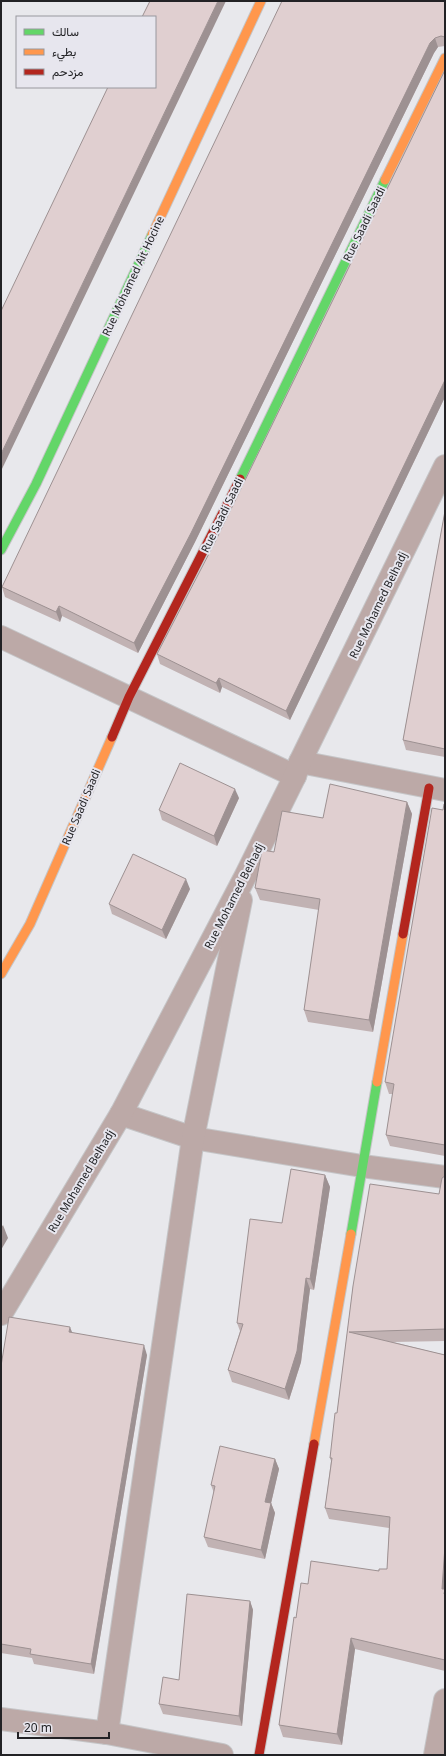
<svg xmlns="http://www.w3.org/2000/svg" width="446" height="1756" font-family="'Noto Sans',Vazirmatn,sans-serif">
<rect width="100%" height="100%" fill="#e8e8ec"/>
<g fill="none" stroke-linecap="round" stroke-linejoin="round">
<g stroke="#c5c5c7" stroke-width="24">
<g id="street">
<polyline points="1,637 295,776"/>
<polyline points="300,762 445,790"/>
<polyline points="121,1114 193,1138 362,1166 445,1177"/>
<polyline points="1,1314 121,1114 246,875 295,776 300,762 445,466"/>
<polyline points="1,1719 107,1733 222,1755"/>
<polyline points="107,1733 193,1138 241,900"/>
<polyline points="435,1755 445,1700"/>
</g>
</g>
<g stroke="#c5c5c7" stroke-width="11">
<g id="fast">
<polyline points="240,479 385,180"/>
<polyline points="1,550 36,484 152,235"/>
<polyline points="351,1234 377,1082"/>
</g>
</g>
<g stroke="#c5c5c7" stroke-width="11">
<g id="slow">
<polyline points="385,180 445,58"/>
<polyline points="152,235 261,1"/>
<polyline points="1,974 30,924 112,737"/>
<polyline points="377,1082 403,934"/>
<polyline points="314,1444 351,1234"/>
</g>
</g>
<g stroke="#c5c5c7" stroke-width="11">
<g id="jam">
<polyline points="112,737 129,697 240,479"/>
<polyline points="403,934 429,788"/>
<polyline points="259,1755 314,1444"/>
</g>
</g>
<use href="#street" stroke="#bca9a7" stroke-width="22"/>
<use href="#fast" stroke="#63d668" stroke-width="9"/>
<use href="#slow" stroke="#ff974d" stroke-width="9"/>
<use href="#jam" stroke="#b3261e" stroke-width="9"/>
</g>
<g fill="#c1b2b3">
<polygon points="445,1 445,46 438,47 434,53 195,542 138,653 62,616 60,622 5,597 2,587"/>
<polygon points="445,70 445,397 290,720 222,687 220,693 160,664 157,654 214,544"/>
<polygon points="445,511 445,757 406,750 403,740"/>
<polygon points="239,798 217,846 162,820 159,810"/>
<polygon points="407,802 412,814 373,1032 308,1022 304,1010 319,910 260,900 255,888 274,852 323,818"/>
<polygon points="445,804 445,1156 390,1146 386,1135 393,1094 389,1094 385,1082 443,810"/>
<polygon points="190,889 166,939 112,914 109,904"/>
<polygon points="325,1175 330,1187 314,1290 310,1289 301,1362 289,1400 232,1382 228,1370 240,1331 237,1323 282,1223"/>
<polygon points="445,1176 445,1341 393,1342 445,1355 445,1671 355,1649 342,1745 283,1737 279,1725 296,1618 308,1584 387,1569 389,1528 329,1519 325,1508 331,1461 330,1458 337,1413 353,1286 439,1194"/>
<polygon points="72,1333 147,1355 94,1674 34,1664 32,1658 1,1653 1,1366"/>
<polygon points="275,1459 279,1469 271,1503 275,1513 265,1559 208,1547 204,1537 214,1493 211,1485"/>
<polygon points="250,1601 253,1610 242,1726 163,1714 159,1704 179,1680"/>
</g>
<g fill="#9d9192">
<polygon points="218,1 226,1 1,471 1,454"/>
<polygon points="435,38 438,47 434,53 195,542 138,653 134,643 430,43"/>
<polygon points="445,380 445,397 290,720 286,711"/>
<polygon points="59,606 62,616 60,622 56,612"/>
<polygon points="219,678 222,687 220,693 216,683"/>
<polygon points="235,789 239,798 217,846 214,836"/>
<polygon points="407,802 412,814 373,1032 369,1020"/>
<polygon points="186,879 190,889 166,939 162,930"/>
<polygon points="325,1175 330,1187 314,1290 310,1279"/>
<polygon points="3,1225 8,1238 1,1250 1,1228"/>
<polygon points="306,1278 310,1289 301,1362 289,1400 285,1389"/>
<polygon points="70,1327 74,1337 69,1332"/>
<polygon points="144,1345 147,1355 94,1674 91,1664"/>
<polygon points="275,1459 279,1469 269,1512 265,1502"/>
<polygon points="271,1503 275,1513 265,1559 261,1550"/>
<polygon points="445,1546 445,1598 442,1589"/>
<polygon points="250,1601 253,1610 242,1726 239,1716"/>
<polygon points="351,1638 355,1649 342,1745 337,1734"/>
</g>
<g fill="#e0cfd0" stroke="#9d9192">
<polygon points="150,1 218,1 1,454 1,311 108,87 155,87 155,17 142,17"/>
<polygon points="282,1 445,1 445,37 441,36 435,38 430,43 191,533 134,643 59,606 56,612 2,587"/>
<polygon points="445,70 445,380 286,711 219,678 216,683 157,654 214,544"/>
<polygon points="445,511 445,749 403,740"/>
<polygon points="180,763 235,789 214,836 159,810"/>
<polygon points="330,784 407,802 369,1020 304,1010 320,899 255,888 262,850 274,852 282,811 323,818"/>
<polygon points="444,804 445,804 445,1145 386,1135 394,1084 385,1082 432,808 443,810"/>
<polygon points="133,854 186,879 162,930 109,904"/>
<polygon points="291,1169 325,1175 310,1279 306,1278 297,1351 285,1389 228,1370 243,1324 237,1323 250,1219 282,1223"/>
<polygon points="445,1176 445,1329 349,1332 445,1355 445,1546 442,1589 445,1589 444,1594 445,1594 445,1660 351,1638 337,1734 279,1725 294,1617 296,1618 301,1583 308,1584 311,1561 379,1571 379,1569 387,1569 390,1517 325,1508 332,1458 330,1458 335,1413 337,1413 353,1286 370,1184 439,1194 442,1178"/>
<polygon points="9,1317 70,1327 69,1332 144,1345 91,1664 30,1654 31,1649 1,1644 1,1366"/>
<polygon points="220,1446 275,1459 265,1502 271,1503 261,1550 204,1537 215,1486 211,1485"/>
<polygon points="187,1594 250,1601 239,1716 159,1704 163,1677 179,1680"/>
</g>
<g text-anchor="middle" stroke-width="4" stroke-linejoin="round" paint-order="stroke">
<g font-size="11" fill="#222225" stroke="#e7e6ee">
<text transform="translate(364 224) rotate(-64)" y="4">Rue Saadi Saadi</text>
<text transform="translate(133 276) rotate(-65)" y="4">Rue Mohamed Ait Hocine</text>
<text transform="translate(222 515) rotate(-64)" y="4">Rue Saadi Saadi</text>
<text transform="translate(378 605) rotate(-64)" y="4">Rue Mohamed Belhadj</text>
<text transform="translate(81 807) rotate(-67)" y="4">Rue Saadi Saadi</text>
<text transform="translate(234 896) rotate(-63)" y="4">Rue Mohamed Belhadj</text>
<text transform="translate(81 1181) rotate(-59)" y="4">Rue Mohamed Belhadj</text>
</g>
</g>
<rect width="446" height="1756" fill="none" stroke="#222225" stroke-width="4"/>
<rect x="16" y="16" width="140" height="72" fill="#e7e6ee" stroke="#98989e"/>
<rect x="24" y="29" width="20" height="6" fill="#63d668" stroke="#98989e"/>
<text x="52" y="36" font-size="12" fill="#222225">سالك</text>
<rect x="24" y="49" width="20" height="6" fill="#ff974d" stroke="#98989e"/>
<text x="52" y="56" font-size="12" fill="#222225">بطيء</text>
<rect x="24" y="69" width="20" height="6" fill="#b3261e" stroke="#98989e"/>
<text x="52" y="76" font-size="12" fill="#222225">مزدحم</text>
<path d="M18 1732v6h91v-6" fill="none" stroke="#222225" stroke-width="2"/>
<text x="24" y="1732" font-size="12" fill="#222225" stroke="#e7e6ee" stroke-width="3" paint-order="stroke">20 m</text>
</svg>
